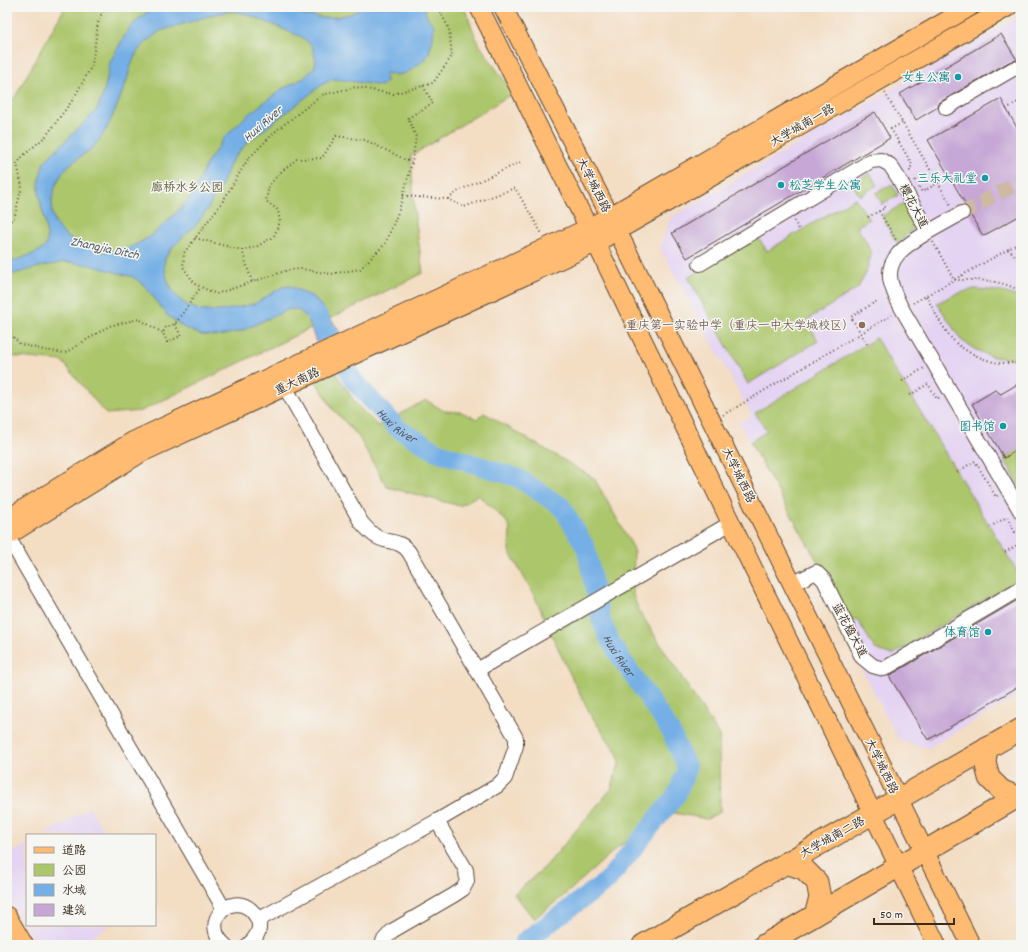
<svg xmlns="http://www.w3.org/2000/svg" width="1028" height="952" font-family="Dekko,'LXGW WenKai TC',sans-serif">
<rect width="100%" height="100%" fill="#f6f6f2"/>
<filter id="ink" filterUnits="userSpaceOnUse"><feTurbulence type="fractalNoise" baseFrequency=".025" numOctaves="2"/><feDisplacementMap in="SourceGraphic" scale="8" xChannelSelector="R" yChannelSelector="G"/><feConvolveMatrix kernelMatrix="1 2 1 2 8 2 1 2 1" color-interpolation-filters="sRGB"/></filter>
<filter id="wash" filterUnits="userSpaceOnUse"><feTurbulence type="fractalNoise" baseFrequency=".012" numOctaves="4" result="noise"/><feDisplacementMap in="SourceGraphic" scale="16" xChannelSelector="R" yChannelSelector="G"/><feGaussianBlur stdDeviation="0.9" result="paint"/><feColorMatrix in="noise" values="0 0 0 0 0 0 0 0 0 0 0 0 0 0 0 0 0 1.4 0 .05"/><feComposite in="paint" operator="in"/></filter>
<g filter="url(#wash)">
<rect width="100%" height="100%" fill="#f3ddc3"/>
<g fill="#e4d3f2">
<polygon points="1021,15 1021,694 928,748 899,740 815,581 816,560 739,423 752,416 660,248 670,218"/>
<polygon points="90,808 106,835 43,835"/>
<polygon points="27,844 27,925 111,925 76,945 36,945 7,895 7,856"/>
</g>
<g fill="#acc66c" stroke="#747845">
<polygon points="65,7 464,7 478,43 513,93 411,156 415,216 423,273 141,411 106,414 62,361 7,356 7,105 15,97"/>
<polygon points="870,173 877,185 860,196 852,184"/>
<polygon points="892,184 898,195 882,204 876,193"/>
<polygon points="855,198 869,219 857,227 867,243 871,255 866,273 858,288 807,320 818,341 748,384 688,277 758,237 767,251"/>
<path d="M908 201 916 223C911 232 906 237 897 243L882 216Z"/>
<path d="M974 289C991 290 1007 291 1021 299V357L1014 359 993 357 976 350 961 340 937 303 956 294Z"/>
<polygon points="876,338 1021,578 892,655 875,649 857,619 851,621 750,442 767,431 755,413"/>
<polygon points="335,372 357,405 378,426 426,400 444,411 461,412 477,419 484,413 594,478 634,549 633,595 639,611 719,735 720,812 707,819 674,813 618,847 567,893 534,919 514,894 546,866 611,789 619,764 618,755 591,715 566,666 533,593 509,551 510,530 507,522 478,495 460,506 387,487 358,436 333,409 315,380"/>
<polygon points="1021,448 1021,489 1004,458"/>
</g>
<path fill="#75afe5" stroke="#586c82" fill-rule="evenodd" d="M156 7H292L299 13 305 16H314L323 18 337 17 350 14 358 10 361 7H424L427 17 434 26 433 38 429 53 425 59 414 68 406 73 397 75 385 73 386 82 382 86 344 80 333 79 323 84 249 141 236 155 230 164 220 190 218 194 214 196 209 207 197 224 185 235 172 248 165 258 164 266 168 282 172 290 179 299 185 304 188 305 200 311H220L254 304 266 297 275 291 283 287 290 286 313 297 323 308 340 332 316 342 307 317 298 310 289 309 241 331 220 336 201 335 183 327 168 316 144 285 133 277 90 265 66 262 39 267 7 276V262C15 261 43 252 46 245 50 236 40 204 39 193 38 182 41 172 44 162L96 111 101 100 106 83 110 62 121 42 131 26 147 12ZM231 11 247 14 302 37 312 46 316 61 314 68 304 78 282 89 246 116 224 138 207 163 192 196 175 214 150 237 125 250 106 252 88 247 67 237 56 225 52 213V199L55 187 61 175 69 165 91 149 100 139 107 128 117 106 127 80 131 65 137 52 147 41 160 31 215 14Z"/>
<g fill="none" stroke-linecap="round" stroke-linejoin="round">
<path stroke="#75afe5" stroke-width="19" id="s1" d="M315 314 318 316 354 381 397 428 437 452 518 478 562 507 586 548 601 620 611 643 670 730 687 768 677 794 607 881 525 941 522 945"/>
</g>
<g id="blocks">
<g fill="#c6a7d6">
<polygon points="1001,34 1017,60 1009,62 942,101 939,103 938,107 916,120 900,94"/>
<polygon points="1001,99 1021,135 1021,215 983,236 970,214 969,209 966,205 928,140"/>
<polygon points="875,112 890,138 687,258 672,233"/>
<polygon points="1021,382 1021,448 1004,458 972,404 995,390 1001,394"/>
<polygon points="1021,598 1021,685 928,740 889,676"/>
</g>
</g>
</g>
<g filter="url(#ink)">
<use href="#blocks" fill-opacity="0" stroke="#574537" stroke-width="1"/>
<g fill="none" stroke-linecap="round" stroke-linejoin="round">
<polyline stroke="#ceb9a2" stroke-width="14" stroke-dasharray="14 7" stroke-linecap="butt" points="962,213 1021,181"/>
<g stroke="#574537" stroke-width="16">
<g id="minor">
<polyline points="946,108 1013,69 1021,68"/>
<polyline points="928,232 962,213"/>
<path d="M700 264 871 161 881 160 890 165 899 179 928 232C906 245 881 260 893 289 895 296 899 303 902 309L1021 512"/>
<polyline points="7,535 224,909"/>
<polyline points="792,584 816,572 824,580 862,657 873,666 884,669 1021,588"/>
<polyline points="477,670 731,523"/>
<path d="M258 920 437 821 497 786 505 778 516 746V738L409 552C399 539 390 544 377 537 371 534 366 528 361 522L280 378"/>
<path d="M225 945C199 923 231 891 251 910 255 914 258 918 259 924 260 933 255 939 248 945"/>
<polyline points="383,945 383,941 392,931 454,895 463,889 467,881 466,870 437,821"/>
</g>
</g>
<g stroke="#574537" stroke-width="20">
<g id="major">
<polyline points="479,7 596,243 731,523 937,945"/>
<polyline points="503,7 610,216 971,945"/>
<polyline points="7,519 133,441 588,228 610,216 970,7"/>
<polyline points="7,536 141,453 596,243 1008,7"/>
<polyline points="7,916 24,945"/>
</g>
</g>
<g stroke="#574537" stroke-width="23">
<g id="highway">
<polyline points="987,748 985,762 989,778 1001,790 1017,797"/>
<polyline points="786,863 804,869 817,882 820,898 815,915"/>
<polyline points="643,945 1021,729"/>
<polyline points="764,945 1021,795"/>
</g>
</g>
<g stroke="#574537" stroke-width="2" stroke-dasharray="1 3" stroke-linecap="butt">
<polyline points="423,86 433,103 408,118 416,137 412,163 399,210 385,244 360,269 331,274 302,269 288,270 216,294 195,284 183,267 184,253 221,204 248,159 277,130 322,95 356,87 393,94 433,83 452,56 449,29 438,7"/>
<polyline points="885,93 951,205"/>
<polyline points="1006,109 1021,100"/>
<polyline points="902,123 891,129 912,164 910,171 911,173"/>
<polyline points="915,180 922,192 938,183"/>
<polyline points="403,196 448,199 464,207 515,188 542,234"/>
<polyline points="448,199 460,190 521,162"/>
<polyline points="879,211 896,240"/>
<polyline points="868,217 885,208 882,204"/>
<polyline points="794,221 800,231"/>
<polyline points="7,222 14,219 22,186 17,164 23,156 46,136 74,98 92,65 98,23 104,7"/>
<polyline points="195,238 242,250 256,247 274,236 280,222 278,210 266,201 269,185 282,171 297,159 322,158 336,136 365,140 412,163"/>
<path d="M933 242 954 280C977 280 1002 279 1021 292"/>
<polyline points="1008,249 1021,261"/>
<polyline points="242,250 252,282"/>
<path d="M926 296C934 311 942 327 953 340 963 351 985 361 999 363 1006 363 1014 363 1021 362"/>
<polyline points="913,303 1021,242"/>
<polyline points="175,324 181,336 167,342 163,333 166,327 175,324 201,287"/>
<polyline points="7,333 9,333 20,344 44,350 65,353 109,326 139,319 163,333"/>
<polyline points="867,344 851,317 877,301"/>
<polyline points="902,381 924,368"/>
<polyline points="910,395 928,384 937,399 941,396"/>
<polyline points="723,415 892,315"/>
<polyline points="1003,457 1004,458 1021,448"/>
<polyline points="957,472 975,461 996,497 998,495"/>
<polyline points="990,527 1007,517 1015,532 1021,529"/>
<polyline points="1005,552 1021,543"/>
</g>
<use href="#minor" stroke="#fff" stroke-width="14"/>
<use href="#major" stroke="#ffbb71" stroke-width="18"/>
<use href="#highway" stroke="#ffbb71" stroke-width="21"/>
</g>
</g>
<g fill="#0f9aa8" stroke="#f6f6f2" stroke-width="1.5">
<circle cx="958" cy="77" r="4"/>
<circle cx="985" cy="178" r="4"/>
<circle cx="781" cy="185" r="4"/>
<circle cx="1003" cy="426" r="4"/>
<circle cx="988" cy="632" r="4"/>
</g>
<circle fill="#8d6e63" stroke="#f6f6f2" stroke-width="1.5" cx="862" cy="325" r="4"/>
<g text-anchor="middle" stroke-width="3" stroke-linejoin="round" paint-order="stroke">
<g font-size="12" fill="#0d838f" stroke="#f6f6f2" text-anchor="end">
<text x="950" y="81">女生公寓</text>
<text x="977" y="182">三乐大礼堂</text>
<text x="789" y="189" text-anchor="start">松芝学生公寓</text>
<text x="995" y="430">图书馆</text>
<text x="980" y="636">体育馆</text>
</g>
<g font-size="12" fill="#3b2a1e" stroke="#f6f6f2">
<text transform="translate(802 125) rotate(-30)" y="4">大学城南一路</text>
<text transform="translate(594 185) rotate(63)" y="4">大学城西路</text>
<text transform="translate(914 206) rotate(62)" y="4">樱花大道</text>
<text transform="translate(297 381) rotate(-25)" y="4">重大南路</text>
<text transform="translate(739 475) rotate(64)" y="4">大学城西路</text>
<text transform="translate(850 630) rotate(62)" y="4">蓝花楹大道</text>
<text transform="translate(882 766) rotate(64)" y="4">大学城西路</text>
<text transform="translate(832 837) rotate(-29)" y="4">大学城南二路</text>
</g>
<g font-size="12" fill="#5d5935" stroke="#f6f6f2">
<text x="187" y="191">廊桥水乡公园</text>
</g>
<g font-size="12" fill="#785e54" stroke="#f6f6f2" text-anchor="end">
<text x="854" y="329">重庆第一实验中学（重庆一中大学城校区）</text>
</g>
<g font-size="13" font-style="italic" fill="#4f5964" stroke="#f6f6f2">
<text transform="translate(262 123) rotate(-41)" y="5">Huxi River</text>
<text transform="translate(105 247) rotate(12)" y="5">Zhangjia Ditch</text>
<text dy="5" stroke="none"><textPath href="#s1" startOffset="140">Huxi River</textPath></text>
<text dy="5" stroke="none"><textPath href="#s1" startOffset="487">Huxi River</textPath></text>
</g>
</g>
<rect width="1028" height="952" fill="none" stroke="#f6f6f2" stroke-width="24"/>
<rect x="26" y="834" width="130" height="92" fill="#f6f6f2" stroke="#aba49d"/>
<rect x="34" y="847" width="20" height="6" fill="#ffbb71" stroke="#aba49d"/>
<text x="62" y="854" font-size="12" fill="#3b2a1e">道路</text>
<rect x="34" y="864" width="20" height="12" fill="#acc66c" stroke="#aba49d"/>
<text x="62" y="874" font-size="12" fill="#3b2a1e">公园</text>
<rect x="34" y="884" width="20" height="12" fill="#75afe5" stroke="#aba49d"/>
<text x="62" y="894" font-size="12" fill="#3b2a1e">水域</text>
<rect x="34" y="904" width="20" height="12" fill="#c6a7d6" stroke="#aba49d"/>
<text x="62" y="914" font-size="12" fill="#3b2a1e">建筑</text>
<path d="M874 918v6h80v-6" fill="none" stroke="#3b2a1e" stroke-width="2"/>
<text x="880" y="918" font-size="12" fill="#3b2a1e" stroke="#f6f6f2" stroke-width="3" paint-order="stroke">50 m</text>
</svg>
